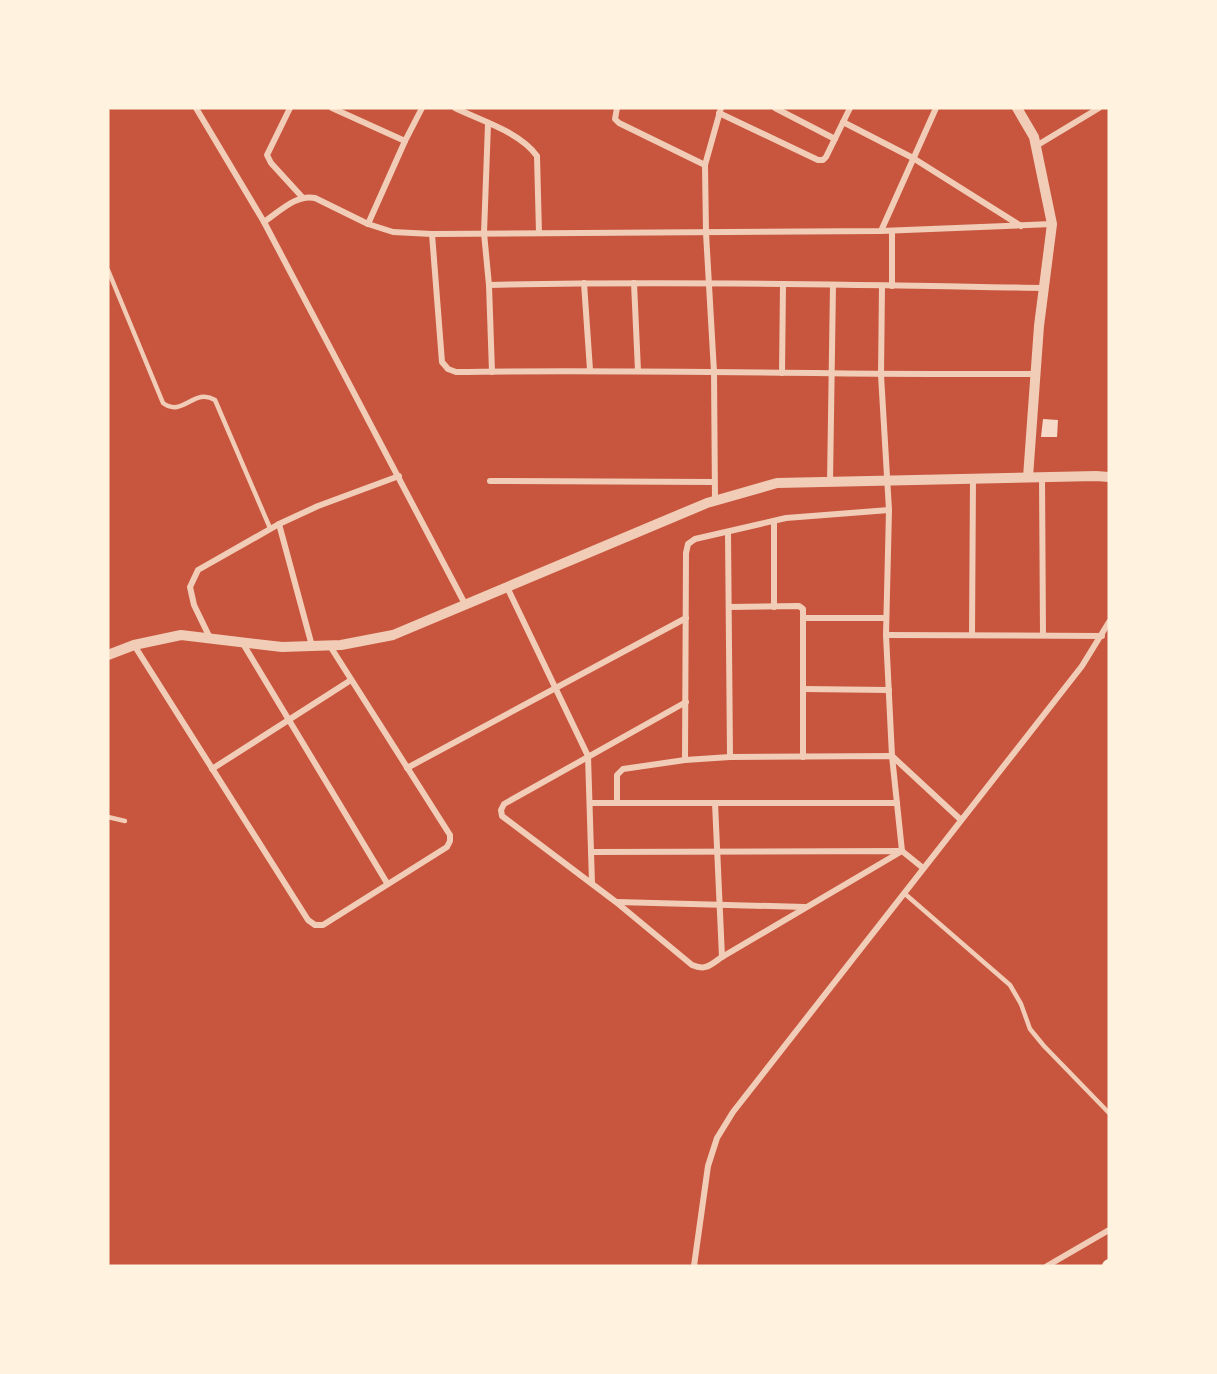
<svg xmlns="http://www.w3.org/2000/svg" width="1217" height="1374" font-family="'Archivo Narrow',sans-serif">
<rect width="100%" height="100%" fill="#c8553d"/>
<polygon fill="#f7dbc8" points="1043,419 1058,420 1057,437 1041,437"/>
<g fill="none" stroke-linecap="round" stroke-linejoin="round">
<g stroke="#f1ccb7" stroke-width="4.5">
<path d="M108 270 163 403C183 418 194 387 215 400L270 528"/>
<polyline points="108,817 125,821"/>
<polyline points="904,893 1010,985 1021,1004 1030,1029 1044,1046 1109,1113"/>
</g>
<g stroke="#f1ccb7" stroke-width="6">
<polyline points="196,108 264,222 465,604"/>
<polyline points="290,108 267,155 271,163 303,198"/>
<polyline points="332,108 405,141"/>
<path d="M455 108C482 121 520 132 537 156L539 233"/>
<polyline points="617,108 615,119 619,123 705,165"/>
<polyline points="775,108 835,139"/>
<polyline points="719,113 818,160 823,160 826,157 850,108"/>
<polyline points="843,122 913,158 1021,226"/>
<polyline points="488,124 484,233 489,285 492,372"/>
<polyline points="1036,146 1099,108"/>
<path d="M264 222C279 212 296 194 315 198L368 224 393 232 432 234 881 231 1052 224"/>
<polyline points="368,224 405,141 422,108"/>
<polyline points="881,231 936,108"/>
<path d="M432 234 442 362 448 369 456 372C649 369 842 375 1035 374"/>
<polyline points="584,283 590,370"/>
<polyline points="634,283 638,371"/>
<path d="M489 285C673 281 858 285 1043 288"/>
<polyline points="882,286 881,375 889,510 886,635 892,756 902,851"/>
<polyline points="892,286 892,231"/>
<polyline points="782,373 783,284"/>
<polyline points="1042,477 1043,635"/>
<polyline points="490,481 714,482"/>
<polyline points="830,482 833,285"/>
<polyline points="715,501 714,372 706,233 705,165 721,108"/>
<polyline points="774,521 774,607"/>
<polyline points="279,524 312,646"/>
<polyline points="728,532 730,757"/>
<polyline points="507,587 588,756 592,883"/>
<polyline points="729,607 799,606 803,609 803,757"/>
<polyline points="803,618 886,618"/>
<polyline points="886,635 1102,636"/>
<polyline points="972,635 973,478"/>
<polyline points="210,638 194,605 190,587 198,570 279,524 318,506 399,476"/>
<polyline points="242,642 387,883"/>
<polyline points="134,645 308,920 315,925 323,925 447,847 450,841 450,835 330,646"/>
<polyline points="803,689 889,690"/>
<path d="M686 702 504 804 501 810 502 816 616 902 692 965C706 971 710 965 722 957L902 851"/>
<polyline points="685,760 686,553 688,544 695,539 786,518 889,510"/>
<polyline points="407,768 686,618"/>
<polyline points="212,769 351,680"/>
<polyline points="617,802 617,775 623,769 685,760 730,757 892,756 960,819"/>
<polyline points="590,803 897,803"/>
<polyline points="715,803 722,957"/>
<polyline points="591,852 902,851 923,868"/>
<polyline points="617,902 805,907"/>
<polyline points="694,1266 708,1166 717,1138 733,1112 1082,666 1109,622"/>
<polyline points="1047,1266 1109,1230"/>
</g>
<g stroke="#f1ccb7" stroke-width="10">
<polyline points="1017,108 1034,137 1052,224 1039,326 1028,477"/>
<polyline points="108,655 134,645 181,635 282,647 341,645 393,635 707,503 777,483 1096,476 1109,477"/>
</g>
<polyline stroke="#fff3e0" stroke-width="12" points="1108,1266 1109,1265"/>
</g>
<rect width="1217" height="1374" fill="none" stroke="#fff3e0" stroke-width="219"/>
</svg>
